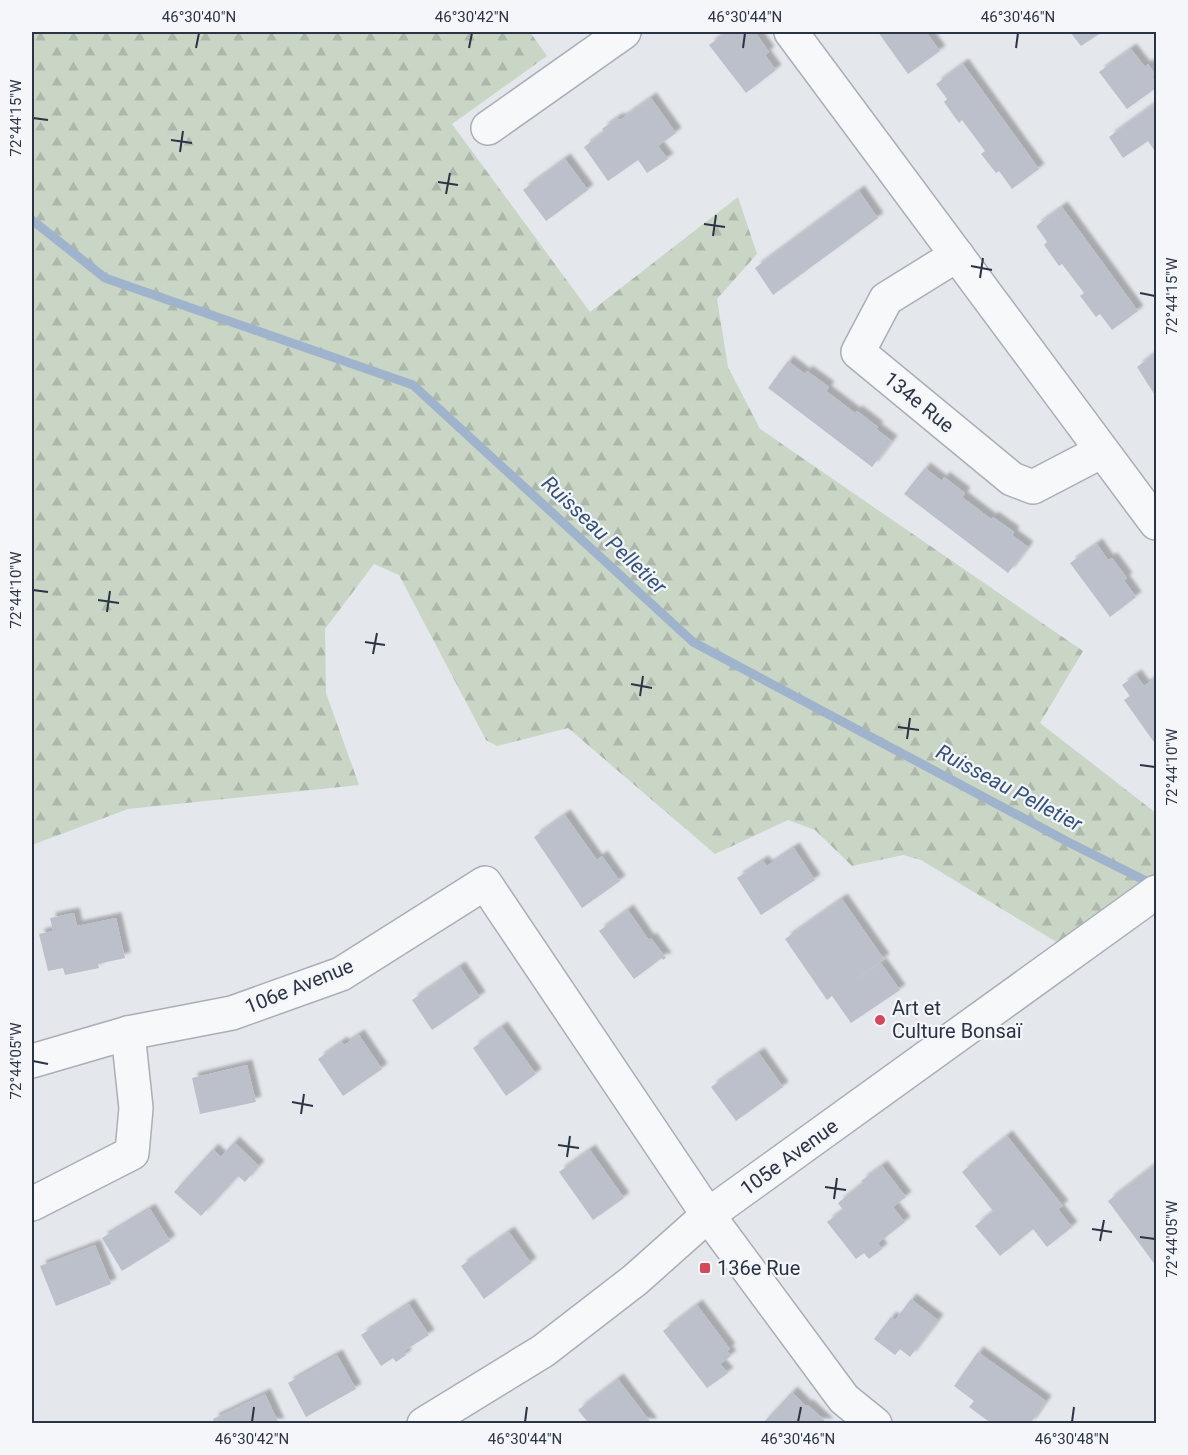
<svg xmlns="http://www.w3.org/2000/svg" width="1188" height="1455" font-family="Roboto,sans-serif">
<defs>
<pattern id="forest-firs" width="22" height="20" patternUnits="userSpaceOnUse" patternTransform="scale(1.5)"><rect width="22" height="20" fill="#c9d6c5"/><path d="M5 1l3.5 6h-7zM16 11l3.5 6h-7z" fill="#adb8ab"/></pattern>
<filter id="shadow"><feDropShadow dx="5.5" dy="-5.5" stdDeviation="1.5" flood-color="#0004"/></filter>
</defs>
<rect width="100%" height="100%" fill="#e4e7ec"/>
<polygon fill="url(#forest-firs)" points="32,32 530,32 547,56 452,124 590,312 738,197 757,254 717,299 728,367 760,429 1083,651 1040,723 1156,813 1156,892 1073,952 921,860 903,855 852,866 815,830 788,820 715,854 568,728 497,746 486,740 399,575 374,564 325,629 326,693 359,785 128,809 32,845"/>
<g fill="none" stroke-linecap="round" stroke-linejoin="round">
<polyline stroke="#9fb4cc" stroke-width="9" points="32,220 105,278 413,385 693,642 1070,843 1154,885"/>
</g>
<g fill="#bbc0ca" filter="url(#shadow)">
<polygon points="727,32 755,32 769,52 765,55 776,70 746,93 709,45"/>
<polygon points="878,32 926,32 940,51 908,74"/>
<polygon points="1070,32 1102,32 1081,46"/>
<polygon points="1131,49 1145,67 1148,64 1155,74 1152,76 1156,83 1156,88 1127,109 1099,72"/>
<polygon points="963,64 1039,169 1012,189 999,171 996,173 981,154 985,151 962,120 959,123 944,102 947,99 936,84"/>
<polygon points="651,98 676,133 658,146 668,159 647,173 638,160 608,181 584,147 604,132 602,129 618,118 620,120"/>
<polygon points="1156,103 1156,153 1148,141 1123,158 1109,137"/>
<polygon points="565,159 588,190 546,221 523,190"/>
<polygon points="859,191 878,218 773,295 755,268"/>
<polygon points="1062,207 1138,311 1112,330 1100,314 1096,317 1080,296 1084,293 1062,264 1059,266 1044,245 1047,242 1036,226"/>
<polygon points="1156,353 1156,397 1137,367"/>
<polygon points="788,361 805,374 807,371 829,387 826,391 855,413 857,411 878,427 876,429 892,441 872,467 768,388"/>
<polygon points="925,468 942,481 944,477 965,493 962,497 991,519 993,517 1014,532 1012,535 1028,547 1008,573 904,494"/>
<polygon points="1097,544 1108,560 1112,558 1127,578 1124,580 1136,597 1110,617 1070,563"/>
<polygon points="1136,675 1144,686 1156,677 1156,745 1124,700 1130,696 1122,685"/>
<polygon points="565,815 597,860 602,856 620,881 582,908 534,837"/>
<polygon points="794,848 815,880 761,915 737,878 763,861 767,866"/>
<polygon points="842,899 884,959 846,986 881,963 900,990 851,1023 832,996 827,1000 785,939"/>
<polygon points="628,910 649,940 651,938 666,958 663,960 662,958 634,979 599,931"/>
<polygon points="74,913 77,926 116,918 125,958 98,964 99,968 65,975 63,968 48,971 39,934 53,931 50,918"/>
<polygon points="460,967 480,997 432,1030 412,1000"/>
<polygon points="502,1027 536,1074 506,1096 473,1048"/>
<polygon points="359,1035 382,1069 343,1096 318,1059 342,1042 344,1045"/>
<polygon points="759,1053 783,1087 736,1121 711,1087"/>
<polygon points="247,1065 256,1102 200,1114 192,1078"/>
<polygon points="1007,1136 1063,1206 1058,1209 1072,1227 1047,1247 1033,1229 1000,1256 975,1226 993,1211 962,1172"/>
<polygon points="234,1142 259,1166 245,1182 238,1176 201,1216 174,1192 213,1149 221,1157"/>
<polygon points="590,1150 624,1198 593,1220 559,1172"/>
<polygon points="1156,1164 1156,1266 1108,1201"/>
<polygon points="882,1166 906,1197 893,1207 905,1222 878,1243 882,1249 869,1259 864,1253 856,1259 827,1222 843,1210 838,1203 863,1183 861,1181"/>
<polygon points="150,1209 170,1241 122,1271 102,1238"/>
<polygon points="509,1232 531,1263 484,1299 461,1266"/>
<polygon points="95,1245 111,1284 56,1306 40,1266"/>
<polygon points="911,1299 938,1320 910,1357 900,1349 895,1355 874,1339 891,1317 895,1320"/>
<polygon points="409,1304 429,1335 404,1351 406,1355 396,1362 393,1358 381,1366 361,1335"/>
<polygon points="697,1305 730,1349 727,1351 731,1356 720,1364 728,1373 707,1388 663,1331"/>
<polygon points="978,1352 1046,1401 1030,1424 992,1424 969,1407 974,1401 954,1386"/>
<polygon points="337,1355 356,1389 306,1417 288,1383"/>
<polygon points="618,1379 652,1424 589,1424 578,1410"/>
<polygon points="792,1392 806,1406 808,1405 828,1424 762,1424"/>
<polygon points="265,1394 279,1424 215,1424 213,1419"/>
</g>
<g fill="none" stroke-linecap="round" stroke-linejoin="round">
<g stroke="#a9aeb7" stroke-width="36">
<g id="minor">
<polyline points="791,32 1156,523"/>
<polyline points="488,128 624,32"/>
<polyline points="957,255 886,299 858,352 1012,479 1033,487 1102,451"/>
<polyline points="32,1061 128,1033 232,1013 341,974 485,883 708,1215 844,1399 875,1424"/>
<polyline points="32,1204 132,1153 136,1108 128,1033"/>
<polyline points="424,1424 543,1351 635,1280 708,1215 1156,892"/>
</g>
</g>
<use href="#minor" stroke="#f7f8fa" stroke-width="33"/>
</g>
<path fill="none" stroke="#2b3445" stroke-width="2" d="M196 48 199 33M469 48 472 33M743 48 745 33M1016 48 1018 33M33 118 48 120M171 140 192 143M180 152 183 131M438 182 458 185M446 194 450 173M704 224 725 227M713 236 716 215M971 266 992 270M980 278 983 258M1140 293 1155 296M33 590 48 592M98 600 119 603M107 612 110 591M365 642 385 645M373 654 377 633M631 684 652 688M640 696 643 676M898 727 919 730M907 739 910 718M1140 765 1155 767M33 1061 48 1064M292 1102 313 1106M301 1114 304 1094M558 1145 579 1148M567 1157 570 1136M825 1187 846 1190M834 1199 837 1178M1092 1229 1112 1232M1140 1237 1155 1239M1100 1241 1104 1220M252 1422 254 1407M525 1422 527 1407M798 1422 801 1407M1072 1422 1074 1407"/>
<g fill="#d1495b" stroke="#f4f6f9" stroke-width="2">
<circle cx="880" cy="1020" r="6"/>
<rect x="699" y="1262" width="12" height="12" rx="3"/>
</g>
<g text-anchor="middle" stroke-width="4.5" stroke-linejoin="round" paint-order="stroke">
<g font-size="20" fill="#2b3445" stroke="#f4f6f9">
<text transform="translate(919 402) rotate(39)" y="7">134e Rue</text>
<text transform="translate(299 986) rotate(-22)" y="7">106e Avenue</text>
<text transform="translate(789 1157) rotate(-36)" y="7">105e Avenue</text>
</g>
<g font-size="20" fill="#2b3445" stroke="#f4f6f9" text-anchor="start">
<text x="892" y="1015">Art et<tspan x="892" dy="23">Culture Bonsaï</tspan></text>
<text x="717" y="1275">136e Rue</text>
</g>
<g font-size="21" font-style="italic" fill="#34527a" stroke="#f4f6f9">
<text transform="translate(604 535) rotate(43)" y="7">Ruisseau Pelletier</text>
<text transform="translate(1009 788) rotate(28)" y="7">Ruisseau Pelletier</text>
</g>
</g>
<rect width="1188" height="1455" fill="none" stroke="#f4f6f9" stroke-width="66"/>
<rect x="33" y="33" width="1122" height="1389" fill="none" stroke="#2b3445" stroke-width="2"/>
<g font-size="15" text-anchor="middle" fill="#2b3445">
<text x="199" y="22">46°30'40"N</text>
<text x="472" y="22">46°30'42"N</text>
<text x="745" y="22">46°30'44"N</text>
<text x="1018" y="22">46°30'46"N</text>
<text transform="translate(16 118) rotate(-90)" y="5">72°44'15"W</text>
<text transform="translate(1172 296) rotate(-90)" y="5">72°44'15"W</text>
<text transform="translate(16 590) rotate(-90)" y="5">72°44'10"W</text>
<text transform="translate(1172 767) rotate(-90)" y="5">72°44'10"W</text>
<text transform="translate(16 1061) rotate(-90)" y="5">72°44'05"W</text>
<text transform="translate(1172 1239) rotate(-90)" y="5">72°44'05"W</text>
<text x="252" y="1444">46°30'42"N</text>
<text x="525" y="1444">46°30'44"N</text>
<text x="798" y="1444">46°30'46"N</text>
<text x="1072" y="1444">46°30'48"N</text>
</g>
</svg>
